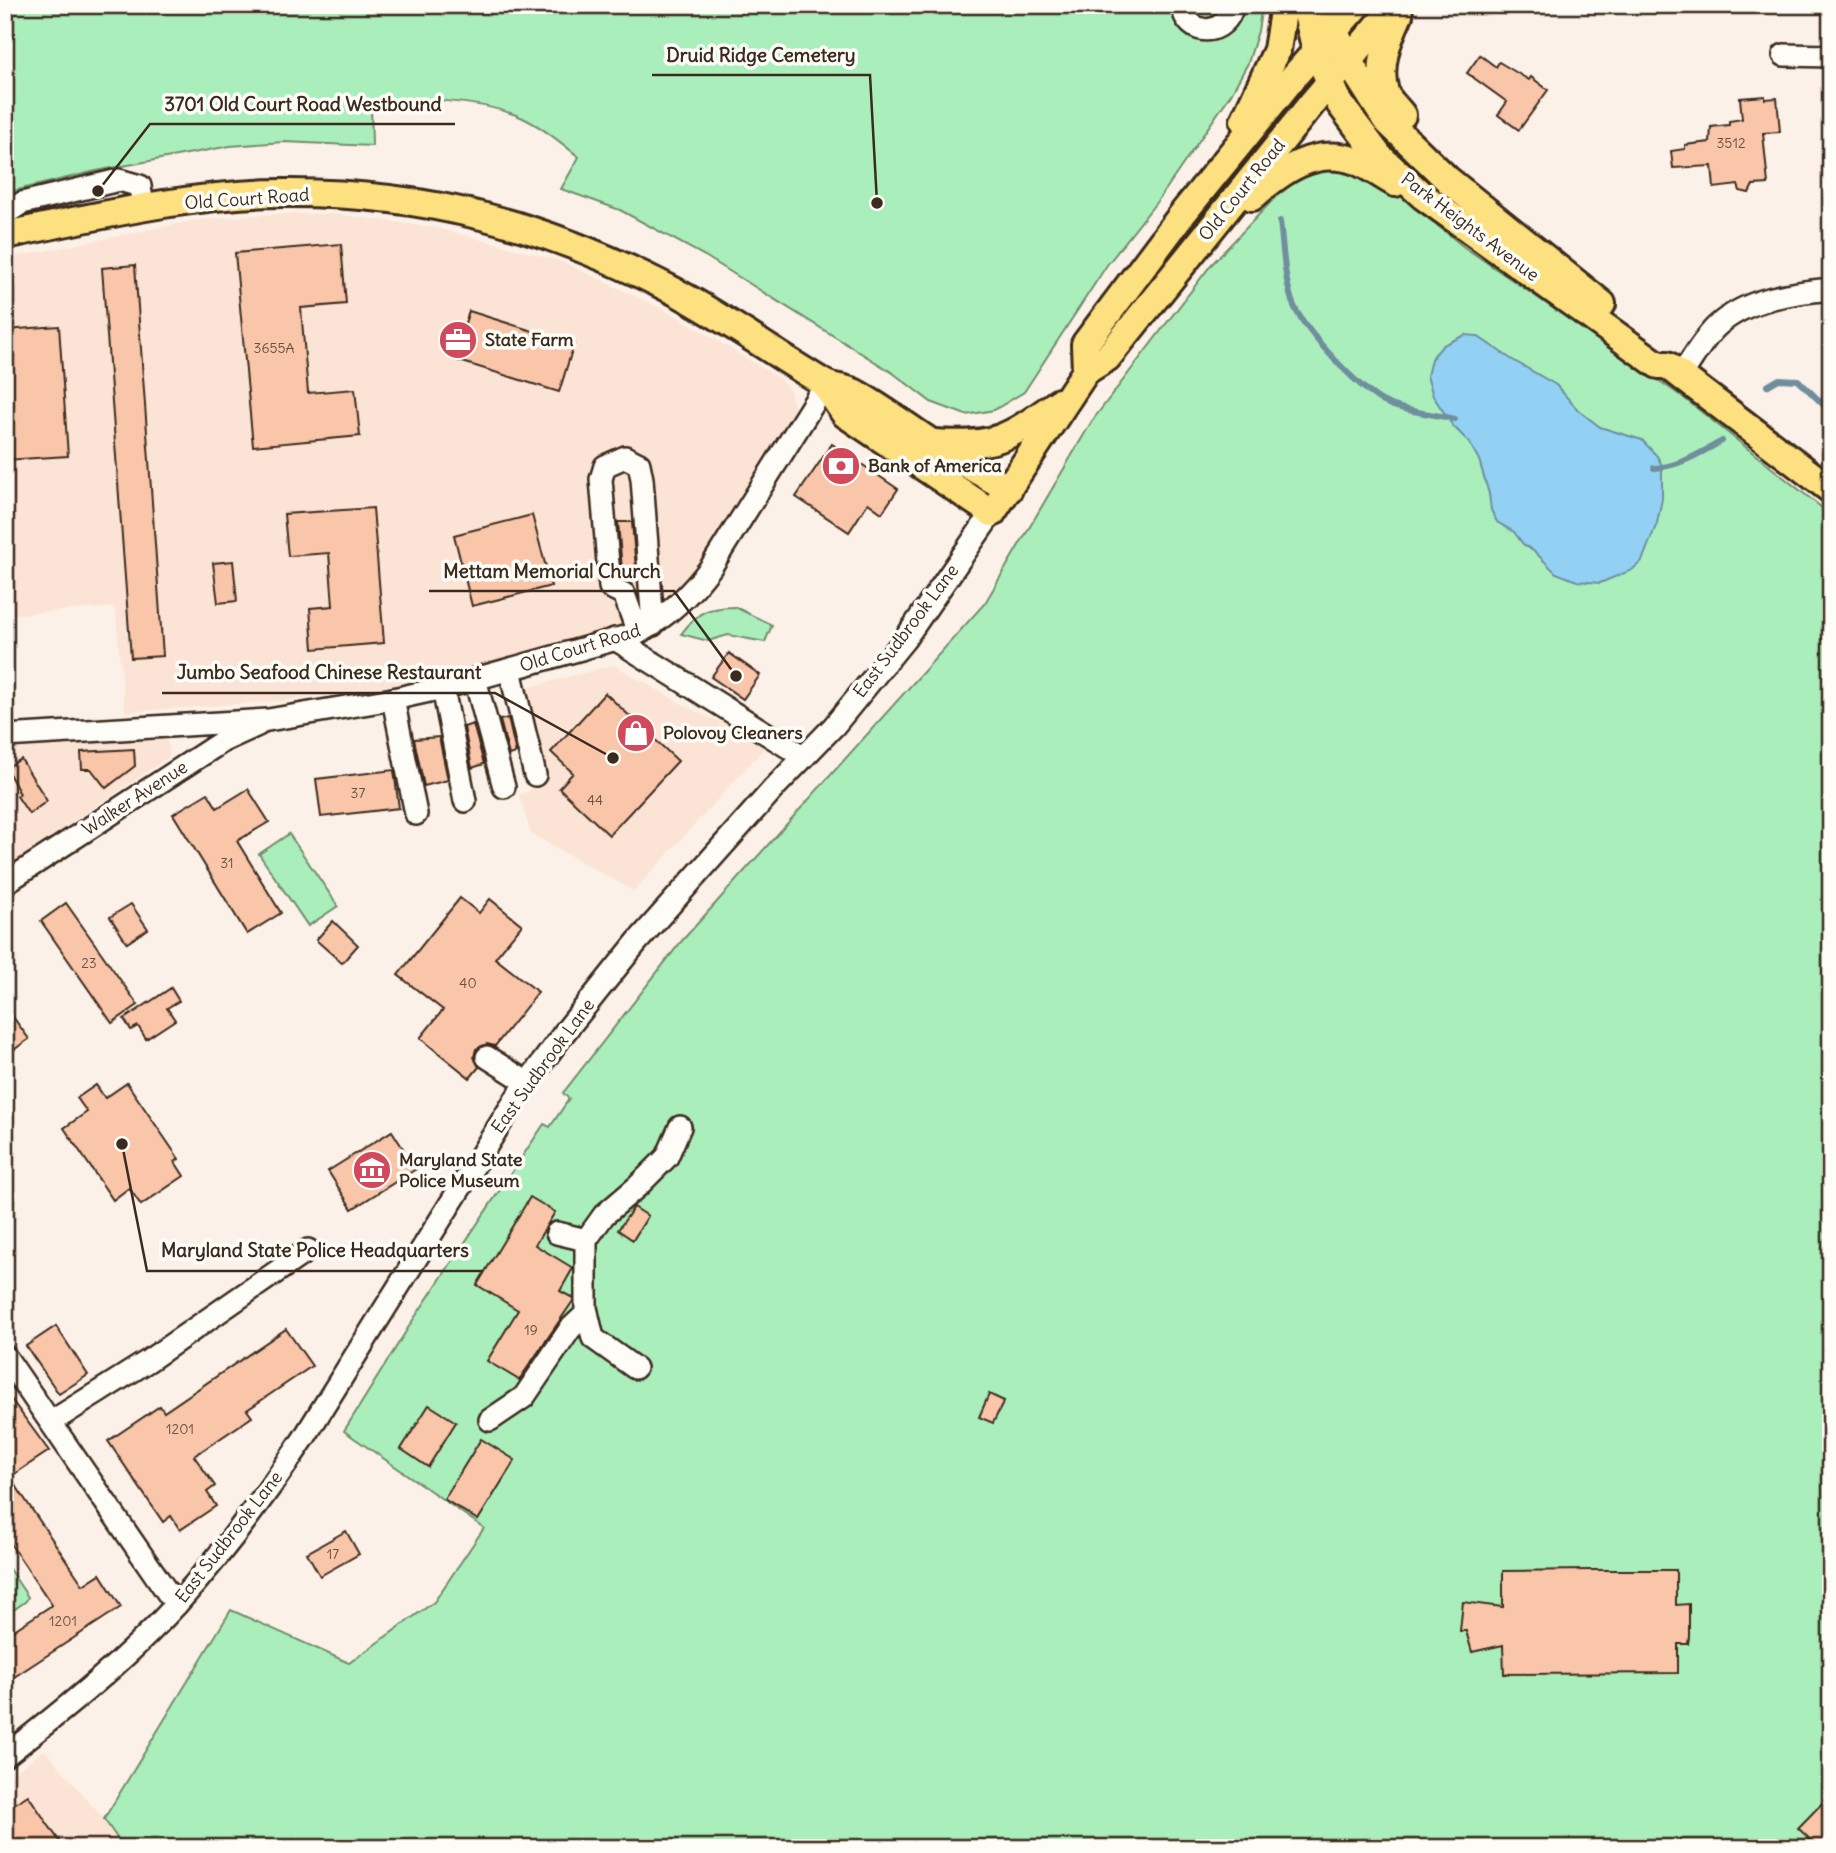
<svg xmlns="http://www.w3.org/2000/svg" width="1836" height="1853" font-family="Delius,sans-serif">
<rect width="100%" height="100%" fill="#fcf1e8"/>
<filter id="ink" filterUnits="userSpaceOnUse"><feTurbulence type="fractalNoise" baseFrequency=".0143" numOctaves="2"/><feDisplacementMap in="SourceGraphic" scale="14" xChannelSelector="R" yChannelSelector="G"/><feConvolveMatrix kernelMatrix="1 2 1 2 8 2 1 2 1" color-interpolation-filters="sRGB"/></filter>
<g filter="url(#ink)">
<g fill="#fbe4d5">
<polygon points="270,214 335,214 437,228 561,261 679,317 780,379 790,391 794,405 793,416 693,573 667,599 642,617 615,629 497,663 420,681 293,700 125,712 115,607 5,615 5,259 196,220"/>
<polygon points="614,665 698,713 770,742 634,891 531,834 519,795 540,786 522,689"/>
<polygon points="149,735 167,741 170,750 169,757 5,868 5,748"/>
<polygon points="45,1750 104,1819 124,1848 5,1848 5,1779"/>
</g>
<g fill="#aaefbb" stroke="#728c6c" stroke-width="2">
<path d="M5 5H1262L1258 31 1248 63 1231 94 1162 195 1107 265 1024 392 994 410 966 415 931 402 893 373 705 256 620 210 561 189 579 157C560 142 539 124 516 115 470 98 419 99 371 101L372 146 284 142 230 146 96 171 5 193Z"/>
<polygon points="1334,165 1387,185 1464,247 1684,398 1831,515 1831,1848 124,1848 104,1819 231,1610 349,1663 434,1602 484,1528 344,1431 413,1320 544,1124 550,1127 569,1099 563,1093 680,943 985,603 1092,421 1211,265 1286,186 1311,171"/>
<path d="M735 607 772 625 765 642 728 635 708 641 681 634C699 611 705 608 735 607Z"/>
<polygon points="289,834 338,906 308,926 259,854"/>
<polygon points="5,1563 28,1597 26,1601 5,1616"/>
</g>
<polygon fill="#92d1f4" stroke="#6f8e9e" stroke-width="2" points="1465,335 1477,336 1511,359 1556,385 1578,410 1600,427 1642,440 1657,456 1662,465 1662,499 1657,523 1642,561 1632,570 1600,583 1577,581 1556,573 1536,553 1523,544 1514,532 1497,522 1491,510 1489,494 1479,460 1469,442 1453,426 1433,396 1427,376 1431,359 1443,345"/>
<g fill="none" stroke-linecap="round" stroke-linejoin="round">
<g stroke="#6f8e9e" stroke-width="6">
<path d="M1280 221C1283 247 1284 276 1292 301 1301 328 1357 386 1382 401 1402 412 1432 413 1455 419"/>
<polyline points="1767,386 1779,379 1798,380 1831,412"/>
<path d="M1654 468C1678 467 1701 453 1722 441"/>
</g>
</g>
<g fill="#fac6aa" stroke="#3b2a1e" stroke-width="2">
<polygon points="1480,55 1496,67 1499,62 1529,80 1531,77 1548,90 1519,130 1498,115 1507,102 1467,73"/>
<polygon points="1765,96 1765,99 1777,98 1780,132 1763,133 1768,184 1753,185 1749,193 1740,191 1738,185 1714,188 1712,166 1673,168 1671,151 1685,149 1685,145 1710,142 1711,127 1729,125 1729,121 1742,119 1740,98"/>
<polygon points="341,244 346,304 301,308 308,393 355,389 360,436 253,446 235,253"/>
<polygon points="135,265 163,656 131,658 102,268"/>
<polygon points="469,311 574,344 559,392 453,359"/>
<polygon points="59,326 68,456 5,460 5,330"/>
<polygon points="832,444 898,489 882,513 868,503 849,532 796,497"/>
<polygon points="373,508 384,643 313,649 310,608 333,606 329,553 288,556 284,514"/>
<polygon points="532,515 551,586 472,606 454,535"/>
<polygon points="618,522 632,522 636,569 622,570"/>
<polygon points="233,561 237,601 218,603 213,563"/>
<polygon points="729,653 760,675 743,699 711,677"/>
<polygon points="605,693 678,761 609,835 559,788 573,773 551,752"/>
<polygon points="508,718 516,753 509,755 500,720"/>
<polygon points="473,724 484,764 472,768 464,727"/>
<polygon points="439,737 448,780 424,786 414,739"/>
<polygon points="134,749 135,766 106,788 91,769 82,769 81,752"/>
<polygon points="21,759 47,801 29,814 17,796 20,794 6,768"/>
<polygon points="394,770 399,808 321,817 316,779"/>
<polygon points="248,789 269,822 237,841 281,913 247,934 173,814 208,793 217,808"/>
<polygon points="460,898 479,913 490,899 522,925 495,958 538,992 495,1046 487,1044 476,1049 474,1057 479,1067 470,1078 420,1038 443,1010 398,975"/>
<polygon points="66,903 138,1005 112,1023 41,921"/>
<polygon points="131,904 148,929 127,943 110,917"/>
<polygon points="333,921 358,945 342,963 316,940"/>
<polygon points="171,988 179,1001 167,1008 175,1020 146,1039 138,1026 131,1030 124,1019"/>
<polygon points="5,1006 29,1039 5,1056"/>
<polygon points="127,1083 179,1159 175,1162 184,1176 141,1205 129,1188 113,1200 64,1128 87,1112 77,1098 96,1085 105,1098"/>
<polygon points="392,1131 416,1169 352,1209 328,1171"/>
<polygon points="530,1197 555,1212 535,1245 573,1268 560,1291 573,1298 573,1301 519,1380 487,1361 518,1310 477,1285"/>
<polygon points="634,1207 648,1216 633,1240 618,1230"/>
<polygon points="56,1326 88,1375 59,1394 26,1346"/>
<polygon points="286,1329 312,1366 247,1410 252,1417 194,1456 215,1486 207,1492 216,1506 180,1530 171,1516 163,1522 108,1441 160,1406 164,1412"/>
<polygon points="5,1391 49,1451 10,1477 83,1585 100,1574 121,1607 5,1683 5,1636 52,1605 5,1536"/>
<polygon points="989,1394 1004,1401 993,1423 979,1417"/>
<polygon points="429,1405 456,1422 428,1467 401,1449"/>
<polygon points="481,1439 515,1460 478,1520 444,1499"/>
<polygon points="346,1531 359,1554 320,1576 307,1553"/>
<polygon points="1595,1570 1676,1570 1676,1605 1689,1604 1689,1637 1688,1644 1678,1644 1678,1673 1504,1674 1503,1645 1472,1652 1466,1631 1460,1631 1463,1602 1503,1607 1503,1571"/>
<polygon points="1831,1794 1831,1848 1819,1848 1798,1828"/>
<polygon points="28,1795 64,1848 5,1848 5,1810"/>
</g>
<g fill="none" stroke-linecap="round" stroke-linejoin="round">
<g stroke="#3b2a1e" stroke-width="26">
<g id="minor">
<path d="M1182 5C1187 39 1226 37 1233 5"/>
<polyline points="1784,55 1831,56"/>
<polyline points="5,214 22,203 119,180 140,186 143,209"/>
<path d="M1681 375C1692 360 1703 339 1717 326 1748 298 1791 293 1831 289"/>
<polyline points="638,633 624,594 610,587 601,479 605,466 625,457 639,464 642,479 653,625"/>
<polyline points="615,639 804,757"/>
<polyline points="510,670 535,775"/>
<polyline points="475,679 504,787"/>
<polyline points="443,688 465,801"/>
<polyline points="393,699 416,814"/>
<path d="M5 736 268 720 393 699 443 688 638 633C668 616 691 594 711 567L825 385"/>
<polyline points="5,883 223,741 258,725"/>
<polyline points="487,1057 528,1083"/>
<polyline points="557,1233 586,1240"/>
<polyline points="5,1356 176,1605"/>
<polyline points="635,1368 593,1338 586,1308 586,1240 604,1215 638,1186 667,1157 680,1127"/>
<polyline points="490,1420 524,1397 570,1329 587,1313"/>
<polyline points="51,1422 148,1361 308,1250"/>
<path d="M5 1756C65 1709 126 1660 177 1604 224 1552 265 1496 304 1438L517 1097 564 1033 637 942 775 787 834 726 905 639 992 513"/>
</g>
</g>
<g stroke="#3b2a1e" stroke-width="32">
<g id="major">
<polyline points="1305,5 1316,51 1340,104 1379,156 1423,196 1658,365 1667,365 1831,490"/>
<polyline points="1327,5 1335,32 1349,62 1386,120 1448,180 1602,304"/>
<path d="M1399 15C1388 39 1377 65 1385 92 1387 100 1397 108 1402 115"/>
<polyline points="1244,121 1277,50 1284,5"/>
<path d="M1252 197C1281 171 1315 146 1356 161 1369 166 1382 176 1395 183"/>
<path d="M5 235C94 217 194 193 284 193 427 192 547 225 674 291 725 318 772 352 822 382 832 389 846 387 857 394 882 408 906 426 930 442 956 458 982 474 1009 489"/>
<polyline points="1086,371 1085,344 1184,212 1295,75 1357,5"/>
<polyline points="825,385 845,414 992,513 1086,371 1107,358 1313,102 1396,5"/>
<path d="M934 443C998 447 1008 438 1059 402"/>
</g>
</g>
<use href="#minor" stroke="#fdfcf7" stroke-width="21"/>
<use href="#major" stroke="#fde080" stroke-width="26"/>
</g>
</g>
<defs>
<g id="office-disc" transform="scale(2.0125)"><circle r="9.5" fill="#d1495b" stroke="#fdfcf7"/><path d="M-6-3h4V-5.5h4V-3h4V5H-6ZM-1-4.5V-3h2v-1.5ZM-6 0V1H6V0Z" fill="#fff"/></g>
<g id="bank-disc" transform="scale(2.0125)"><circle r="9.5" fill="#d1495b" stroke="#fdfcf7"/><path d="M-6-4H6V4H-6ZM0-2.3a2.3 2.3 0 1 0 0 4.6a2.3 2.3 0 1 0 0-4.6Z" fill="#fff"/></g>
<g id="shop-disc" transform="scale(2.0125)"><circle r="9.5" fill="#d1495b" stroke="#fdfcf7"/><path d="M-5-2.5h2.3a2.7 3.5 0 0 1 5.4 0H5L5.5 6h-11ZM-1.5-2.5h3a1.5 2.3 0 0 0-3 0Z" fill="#fff"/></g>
<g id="museum-disc" transform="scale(2.0125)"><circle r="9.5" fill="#d1495b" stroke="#fdfcf7"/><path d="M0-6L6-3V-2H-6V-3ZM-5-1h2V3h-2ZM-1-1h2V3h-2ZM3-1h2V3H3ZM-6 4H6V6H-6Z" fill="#fff"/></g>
</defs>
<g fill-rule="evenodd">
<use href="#office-disc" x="458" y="340"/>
<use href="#bank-disc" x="841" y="466"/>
<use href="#shop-disc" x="636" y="733"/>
<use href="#museum-disc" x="372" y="1170"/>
</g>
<g text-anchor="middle" stroke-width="7" stroke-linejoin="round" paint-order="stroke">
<g font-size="14" fill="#6b5141">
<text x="1731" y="148">3512</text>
<text x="274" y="353">3655A</text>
<text x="358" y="798">37</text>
<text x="595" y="805">44</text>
<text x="227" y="868">31</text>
<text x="89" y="968">23</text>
<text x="468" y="988">40</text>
<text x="531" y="1335">19</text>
<text x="180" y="1434">1201</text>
<text x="333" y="1559">17</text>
<text x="63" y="1626">1201</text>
</g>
<g font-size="18" fill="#3b2a1e" stroke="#fdfcf7">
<text transform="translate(1242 190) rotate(-51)" y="6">Old Court Road</text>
<text transform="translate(247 199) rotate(-4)" y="6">Old Court Road</text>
<text transform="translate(1470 227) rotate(37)" y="6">Park Heights Avenue</text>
<text transform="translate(906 631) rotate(-53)" y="6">East Sudbrook Lane</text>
<text transform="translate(580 648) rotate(-17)" y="6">Old Court Road</text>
<text transform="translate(135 798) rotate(-33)" y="6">Walker Avenue</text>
<text transform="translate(543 1066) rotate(-54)" y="6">East Sudbrook Lane</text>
<text transform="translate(229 1537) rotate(-52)" y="6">East Sudbrook Lane</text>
</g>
<g font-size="18" font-weight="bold" fill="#3b2a1e" stroke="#fdfcf7" text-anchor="start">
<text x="485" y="346">State Farm</text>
<text x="868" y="472">Bank of America</text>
<text x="663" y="739">Polovoy Cleaners</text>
<text x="399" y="1166">Maryland State<tspan x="399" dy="21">Police Museum</tspan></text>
</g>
</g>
<path fill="none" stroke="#3b2a1e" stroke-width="2.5" d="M877 203L870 75H652M98 191L150 124H455M736 676L674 591H429M613 758L495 693H162M122 1144L147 1271H483"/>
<g fill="#3b2a1e" stroke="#fdfcf7" stroke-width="2.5">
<circle cx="877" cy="203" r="7"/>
<circle cx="98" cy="191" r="7"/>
<circle cx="736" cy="676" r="7"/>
<circle cx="613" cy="758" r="7"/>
<circle cx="122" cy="1144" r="7"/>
</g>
<g font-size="19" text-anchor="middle" font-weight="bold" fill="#3b2a1e" stroke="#fdfcf7" stroke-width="7" stroke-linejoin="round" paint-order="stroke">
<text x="761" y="62">Druid Ridge Cemetery</text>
<text x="303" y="111">3701 Old Court Road Westbound</text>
<text x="552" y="578">Mettam Memorial Church</text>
<text x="329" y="679">Jumbo Seafood Chinese Restaurant</text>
<text x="315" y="1257">Maryland State Police Headquarters</text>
</g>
<rect width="1836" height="1853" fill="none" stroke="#fdfcf7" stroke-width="28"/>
<rect x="14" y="14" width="1808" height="1825" fill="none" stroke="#3b2a1e" stroke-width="2.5" filter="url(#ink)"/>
</svg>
